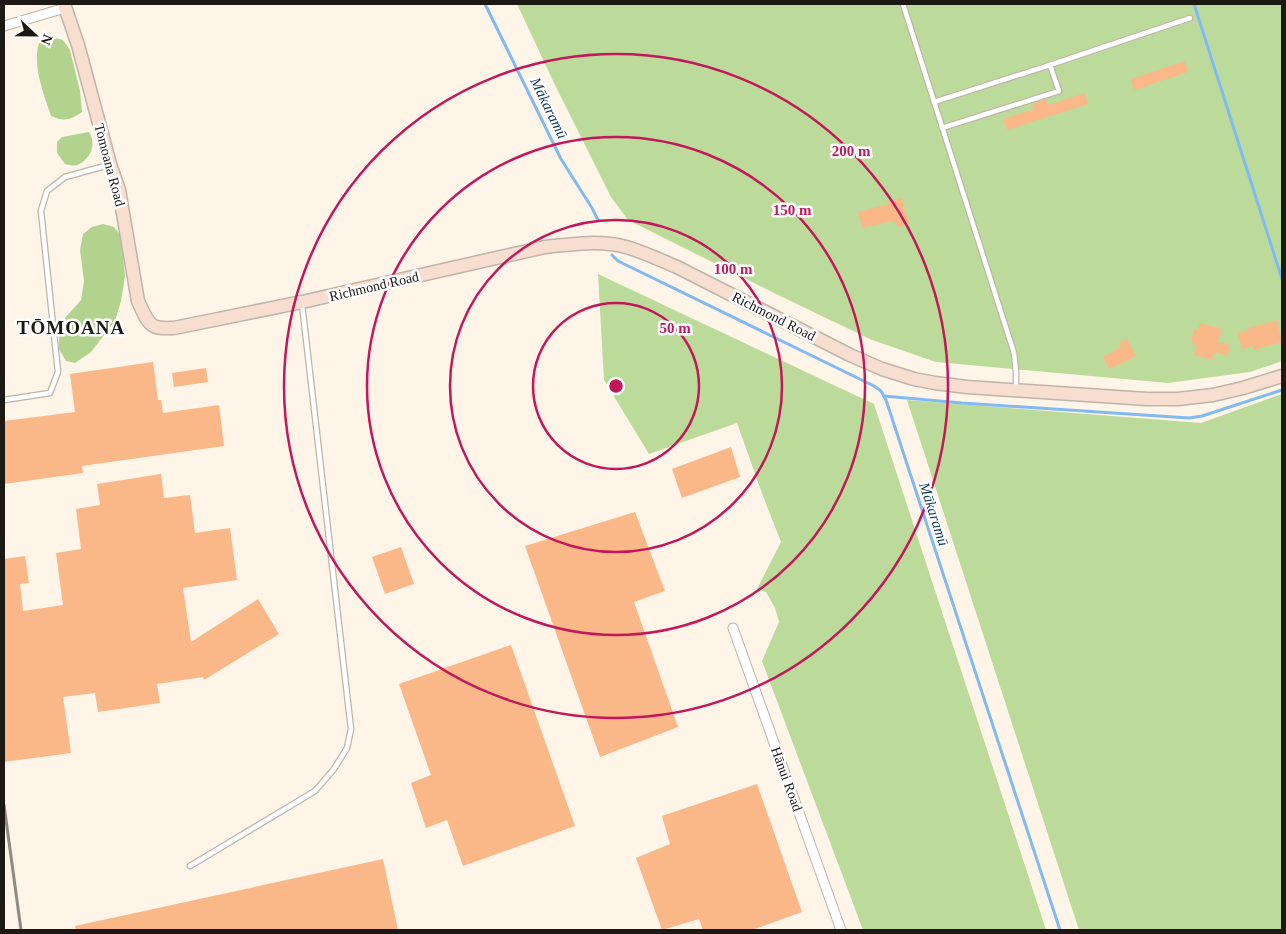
<svg xmlns="http://www.w3.org/2000/svg" width="1286" height="934" font-family="Georgia,serif">
<rect width="100%" height="100%" fill="#fef4e8"/>
<g fill="#bcdb9b">
<polygon points="517,4 1282,4 1282,361 1250,372 1168,383 936,362 872,340 780,296 628,220 611,197 554,83"/>
<polygon points="598,274 874,404 1046,930 863,930 762,661 779,622 775,608 766,592 757,589 781,542 763,496 737,423 649,454 604,380"/>
<polygon points="1282,394 1282,930 1079,930 907,400 1201,423"/>
</g>
<g fill="#b2d38d">
<path d="M51 37 63 40 70 50 80 91 82 112C71 120 64 122 51 116 44 94 32 66 39 43Z"/>
<path d="M89 132C97 144 90 160 77 165 73 166 69 165 65 164L57 153V142L62 137Z"/>
<polygon points="103,224 114,227 121,236 125,276 121,301 115,321 91,352 75,363 66,361 59,349 59,334 65,318 81,300 84,281 80,250 83,234 92,227"/>
</g>
<g fill="none" stroke-linecap="round" stroke-linejoin="round">
<g stroke="#80baf1" stroke-width="3">
<polyline points="485,4 561,159 592,208 598,220"/>
<polyline points="1194,4 1282,279"/>
<polyline points="612,255 618,261 874,386 881,391 886,400 1060,930"/>
<polyline points="884,396 962,403 1189,418 1202,416 1282,390"/>
</g>
</g>
<g fill="#fab888">
<polygon points="1185,61 1188,72 1134,90 1131,79"/>
<polygon points="1085,93 1088,104 1007,130 1003,119 1034,109 1032,104 1046,99 1048,105"/>
<polygon points="902,198 909,224 897,227 895,222 893,223 892,221 862,228 858,212 888,204 887,202"/>
<polygon points="1277,320 1282,342 1254,350 1253,346 1242,349 1237,333 1249,330 1248,328"/>
<polygon points="1200,323 1222,329 1218,342 1230,345 1227,356 1215,352 1213,360 1194,355 1197,345 1191,343 1194,329 1198,330"/>
<polygon points="1127,339 1136,356 1109,369 1103,357 1121,347 1119,343"/>
<polygon points="153,362 158,400 161,400 163,413 219,405 224,446 82,466 83,473 4,484 4,421 75,412 70,374"/>
<polygon points="206,368 208,382 174,387 172,373"/>
<polygon points="731,447 740,477 682,498 672,469"/>
<polygon points="161,474 164,498 190,495 195,533 230,528 237,580 183,588 191,642 258,599 279,634 204,680 203,677 157,684 160,703 98,712 95,693 63,697 71,753 4,762 4,559 25,556 29,583 20,584 23,611 63,605 56,553 81,549 76,509 100,505 97,484"/>
<polygon points="635,512 665,591 634,602 678,727 600,757 525,546"/>
<polygon points="401,547 414,584 385,594 372,557"/>
<polygon points="511,645 575,826 463,866 447,820 426,828 411,783 431,775 399,684"/>
<polygon points="757,784 802,912 752,930 703,930 699,919 662,930 636,858 670,844 662,816"/>
<polygon points="383,859 398,930 76,930 75,926"/>
</g>
<g fill="none" stroke-linecap="round" stroke-linejoin="round">
<g stroke="#beb4a8" stroke-width="7">
<g id="lane">
<polyline points="903,4 1014,353 1016,372 1016,390"/>
<polyline points="1050,65 1190,18"/>
<polyline points="934,102 1050,65 1059,91 942,128"/>
<polyline points="4,400 50,393 58,372 41,211 47,191 65,177 109,165"/>
<polyline points="190,866 315,791 334,769 347,748 351,729 302,304"/>
</g>
</g>
<g stroke="#beb4a8" stroke-width="11">
<g id="street">
<polyline points="4,26 65,8"/>
<polyline points="733,628 841,930"/>
</g>
</g>
<g stroke="#beb4a8" stroke-width="15">
<path id="secondary" d="M64 4 78 45 110 164 119 190 138 301C142 309 146 322 154 326 159 329 168 328 174 328L302 302 545 247C572 244 600 240 626 247 644 252 660 260 677 267L850 355 882 369 914 379 935 383 967 387 1147 399H1178L1213 395 1243 388 1282 376"/>
</g>
<use href="#lane" stroke="#fff" stroke-width="4.5"/>
<use href="#street" stroke="#fff" stroke-width="9"/>
<use href="#secondary" stroke="#f7ded1" stroke-width="12"/>
<polyline stroke="#918a82" stroke-width="3" points="4,805 21,930"/>
</g>
<g fill="none" stroke="#c2185b" stroke-width="2.5">
<circle cx="616" cy="386" r="83"/>
<circle cx="616" cy="386" r="166"/>
<circle cx="616" cy="386" r="249"/>
<circle cx="616" cy="386" r="332"/>
</g>
<g text-anchor="middle" stroke-width="5" stroke-linejoin="round" paint-order="stroke">
<g font-size="14" fill="#1c1814" stroke="#fff">
<text transform="translate(110 165) rotate(75)" y="5">Tomoana Road</text>
<text transform="translate(374 286) rotate(-13)" y="5">Richmond Road</text>
<text transform="translate(774 316) rotate(27)" y="5">Richmond Road</text>
<text transform="translate(787 779) rotate(70)" y="5">Hānui Road</text>
</g>
<g font-size="15" font-style="italic" fill="#0d385c" stroke="#fff">
<text transform="translate(549 108) rotate(64)" y="5">Mākaramū</text>
<text transform="translate(934 514) rotate(72)" y="5">Mākaramū</text>
</g>
<g font-size="19" font-weight="bold" letter-spacing="1" fill="#1c1814" stroke="#fff">
<text x="71" y="334">TŌMOANA</text>
</g>
</g>
<circle cx="616" cy="386" r="8" fill="#c2185b" stroke="#fff" stroke-width="2.5"/>
<g font-size="15" text-anchor="middle" font-weight="bold" fill="#c2185b" stroke="#fff" stroke-width="5" stroke-linejoin="round" paint-order="stroke">
<text x="851" y="156">200 m</text>
<text x="792" y="215">150 m</text>
<text x="733" y="274">100 m</text>
<text x="675" y="333">50 m</text>
</g>
<rect width="1286" height="934" fill="none" stroke="#1c1814" stroke-width="10"/>
<g transform="translate(35 35) rotate(112)" stroke="#ffffff" stroke-width="4" paint-order="stroke">
<path d="M0-4L9 19L0 12L-9 19Z" fill="#1c1814"/>
<text y="-8" font-size="14" font-weight="bold" text-anchor="middle" fill="#1c1814">N</text>
</g>
</svg>
